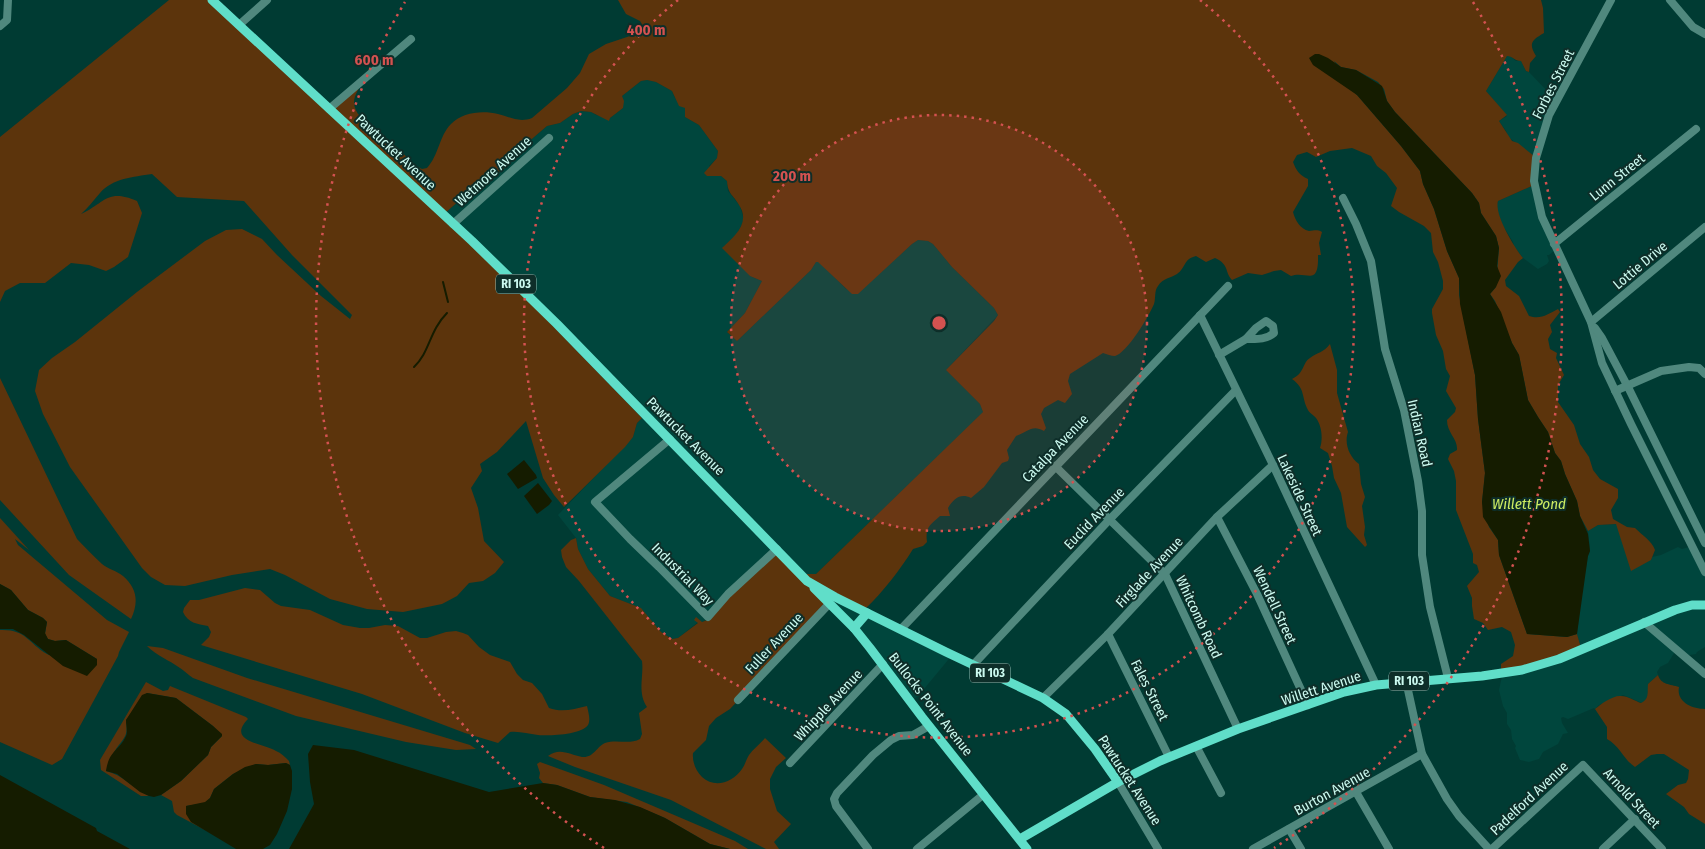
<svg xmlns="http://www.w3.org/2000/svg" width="1705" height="849" font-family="'Fira Sans Condensed',sans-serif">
<rect width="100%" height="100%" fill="#003b33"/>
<g fill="#00463d">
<polygon points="1507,56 1510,56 1516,61 1521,61 1526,71 1529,72 1547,91 1548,95 1553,95 1558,99 1534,156 1508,137 1506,131 1499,121 1507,116 1486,91"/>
<polygon points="647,80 656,82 672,91 674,96 679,104 685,108 685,117 699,125 718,151 717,158 709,166 727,181 728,191 740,206 744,220 737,234 746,271 750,276 762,281 745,313 727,332 737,341 811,270 816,262 818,261 846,289 857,294 912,244 918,240 928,241 933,244 952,267 994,308 998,315 946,370 980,404 983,412 971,424 816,574 802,574 702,622 698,622 678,638 672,639 661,632 640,608 610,596 588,569 578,549 576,538 558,515 633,437 637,423 642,418 443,215 469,192 495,175 510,162 512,156 547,126 560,123 573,114 581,111 591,112 596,115 610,118 623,108 622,96 641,81"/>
<polygon points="1534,185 1556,249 1549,255 1547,255 1549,261 1547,264 1538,269 1523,258 1514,246 1513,242 1502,224 1496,208 1498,201"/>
<polygon points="1617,524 1651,560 1652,557 1661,555 1678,547 1682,549 1692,546 1702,565 1705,563 1705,647 1697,652 1696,654 1684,656 1676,650 1668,663 1660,667 1657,672 1658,675 1648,684 1648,695 1645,701 1642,703 1623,695 1599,705 1595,709 1594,708 1568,719 1563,717 1561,718 1562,723 1568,733 1563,734 1558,744 1543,752 1539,759 1529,762 1520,760 1515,748 1516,746 1512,739 1511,730 1507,724 1507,713 1503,706 1499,690 1502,676 1581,648 1577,634 1582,589 1588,556 1590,551 1588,531 1598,525"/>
<polygon points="821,588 953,654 919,695 911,702"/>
</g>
<g fill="#5c340c">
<path d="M169 0H211L327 108 359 88C353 99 352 104 358 114L400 150 414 165 422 169 427 168C439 155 439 136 451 124 462 112 483 110 498 114 510 117 519 123 532 118L567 88 580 73 589 54 606 44 633 35 635 30 643 26 640 21 626 14 618 0H1541L1543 8 1544 33C1532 40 1528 43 1536 56L1530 63 1529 72 1526 71 1521 61C1515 61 1512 56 1507 56L1486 91 1507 115 1499 121 1512 141 1518 143 1534 156V185L1498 201C1494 214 1514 247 1523 258L1518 262 1505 280 1506 286 1519 296 1529 316C1541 320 1548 314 1558 309L1560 312 1550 325 1552 332 1548 339 1550 349 1557 353 1556 358 1564 375 1558 385V402L1574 425 1580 444 1589 457 1593 470 1600 479 1618 489V498L1611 510 1613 519 1627 527 1635 528C1642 535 1652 541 1655 550L1651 560 1631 571 1616 524 1598 525 1588 531 1587 529 1580 516 1577 501 1565 474 1561 461 1555 453 1548 432 1538 417 1528 400 1519 355 1512 343 1495 301 1490 294 1496 287 1499 248 1496 236 1481 213 1479 203 1472 193 1395 112 1387 101 1384 89 1378 82 1356 70 1341 67 1334 61 1351 90 1357 95 1401 146 1420 171 1423 184 1434 209 1447 251 1459 278V295L1475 375 1478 419 1485 473 1482 502 1489 527 1498 540 1499 555 1527 634 1567 637 1577 634 1581 648 1501 673V664L1513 656 1515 645 1511 632 1502 627 1488 630 1483 623 1474 619 1472 606V598L1467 586 1479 572 1477 565 1473 563V554L1456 510V481L1454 471 1448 459 1450 454 1457 450C1458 439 1447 433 1447 420L1455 412 1456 408 1446 391 1450 376 1446 369 1443 351 1436 335 1432 313V309L1443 289V281L1438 262 1433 252 1431 233 1424 226 1399 212 1391 206 1397 188 1386 173 1377 166 1371 156 1352 148 1330 151 1316 157 1307 152 1297 155 1293 162C1296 170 1299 175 1308 179V186L1293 212C1295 220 1300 229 1309 231 1314 231 1316 229 1322 232L1319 243 1321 255H1318C1319 288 1306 270 1291 276L1281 270 1274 271 1262 275 1248 273 1232 280C1224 271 1230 265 1215 258L1206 262 1196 256C1183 259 1186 268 1177 274 1171 278 1163 278 1158 286 1154 291 1156 298 1154 304 1149 316 1127 353 1115 356 1111 356 1107 354 1103 353L1070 374 1068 381 1072 394 1065 403 1058 400 1044 408 1041 414 1046 428 1044 431C1032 424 1028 432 1016 436L1007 450 1009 458 1008 461 1002 463 984 487 971 498C961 493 954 498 948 508L950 516H940C930 525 925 527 927 542L923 546 913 549C900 570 883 592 865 609L833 596 827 600 784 652 730 709 716 718 709 726 706 740 693 753C692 762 696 771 702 777 715 789 733 782 742 769 745 765 746 760 749 755 753 749 760 744 765 738L786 758 776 767 770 779V789L777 811 791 824 774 842 779 849H766L671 800 575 767 548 756C560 747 570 755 582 757 594 758 596 747 605 743 617 739 629 745 640 739L642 734 639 713 647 707C637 692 644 677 642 661L579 581 566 567 562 557 561 550 571 540 576 538 578 549 588 569 610 596 641 608 661 632 672 639 678 638 698 623 694 620 696 617 702 622 707 620 776 548 802 574H816L983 412 980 404 946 370 994 321 998 315 994 308 952 267 933 244 928 241 918 240 912 244 858 294H852L818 262H816L811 270 737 341 727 332 745 313 762 281 750 276 722 248C734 237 751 223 739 205 733 194 728 195 727 181L721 176H707L704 173 717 158 718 151 699 125 685 117V108L679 106 672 91 656 82 647 80 641 81 622 96 624 101 623 108 610 118 609 121 591 112 581 111 573 114 560 123 547 126 512 156C507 173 484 181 470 191 461 199 452 207 443 215L458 228 642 418 637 423 633 437 625 447 564 507 554 495 543 478 526 421 497 452 480 464 482 471 471 488 478 508 484 541 504 562 495 573 483 581 469 583 457 596 442 604 403 612 367 609 330 599 285 575 270 569 232 575 185 586 165 585 151 577 142 568 70 467 43 414 35 391 39 370 52 358 75 342 137 292 205 241 226 230 242 229 262 239 277 255 321 296 350 319 352 315 292 255 244 201 177 197 152 174C133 177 113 178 100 193 93 201 88 208 81 214 105 203 107 188 137 201L142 213 128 257 114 267 106 271 89 265 71 263 45 283H20L5 291 0 302V137Z"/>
<path d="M1330 344 1337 370V393L1348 432C1344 443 1349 457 1359 464L1361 484 1365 497 1362 506 1365 527 1364 535 1367 545 1365 547 1347 527 1341 493 1334 478 1332 466 1328 453 1320 448C1323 439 1322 426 1316 418 1314 415 1309 413 1308 410 1301 397 1306 389 1292 379 1305 373 1302 363 1310 358 1318 352 1323 353 1330 344Z"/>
<path d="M0 378 77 539C85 547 93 556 102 564 108 569 117 571 123 576 137 588 139 602 131 619L69 575 0 500Z"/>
<path d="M0 518 29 550 15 539 18 545 107 620 129 632 119 652 118 656 62 759 52 765 0 742V630C26 629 27 642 47 654 53 658 87 658 97 659L66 640 55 641 48 639 45 634 47 622 43 618 28 610 11 590 0 584Z"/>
<path d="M245 588 260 590 275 603 281 606 310 610 343 625 360 628H369L385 625 398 626 420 638H427L446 632 456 631 463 633 468 635 479 647 490 655 510 662 517 674 523 680 532 683 542 694 549 708C562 713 574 709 587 706 588 711 591 720 588 725 581 735 549 736 538 735 528 734 520 731 510 732L498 743 465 733 362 694 201 645 209 637 211 632 208 626C197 624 188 623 183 612L184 608 190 600H199Z"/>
<path d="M147 646 163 648 247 678 470 745 476 749 456 750 406 742 296 716 193 678C188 675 185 671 180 668 169 660 157 656 147 646Z"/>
<path d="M1658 675C1661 685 1670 684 1679 687 1676 702 1692 709 1705 709V824L1689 814 1684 807 1666 794 1678 785 1686 783 1688 779 1689 770 1664 754H1657L1651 755 1635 767C1623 759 1620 746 1607 739V727L1595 709C1601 704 1613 695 1621 696 1628 696 1635 701 1641 703 1650 699 1647 691 1648 684Z"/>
<path d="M146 682 163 691 168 690 170 686 246 717 248 719C226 742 263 743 276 751 281 753 285 757 289 761L290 765 286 763 268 765 256 764 233 774 214 789 210 798 205 803 186 806 205 830 177 815 174 812 172 801 161 795 181 781 208 755 211 747 222 736 213 726 176 698 147 693 126 720C128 737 125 736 116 749 112 755 109 764 106 771 123 775 134 789 149 796H141L101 770 100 760Z"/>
<polygon points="540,762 604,785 735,841 748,849 730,849 710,844 665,818 627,802 590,797 557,785 543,783 539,778 540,773 537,764"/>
</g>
<g fill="#151c00">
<polygon points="1315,54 1319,54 1328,58 1341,67 1356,70 1382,86 1387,101 1395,112 1472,193 1479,203 1481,213 1496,236 1499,248 1497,266 1501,276 1496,287 1490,294 1501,312 1512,343 1519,355 1528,400 1538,417 1548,432 1555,453 1561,461 1565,474 1577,501 1580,516 1588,534 1590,551 1588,556 1577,634 1567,637 1527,634 1499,555 1498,540 1483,517 1482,502 1485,473 1478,419 1475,375 1460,304 1459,278 1447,251 1434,209 1423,184 1420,171 1401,146 1357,95 1313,65 1309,58"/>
<polygon points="524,460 536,475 537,478 518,489 507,474"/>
<polygon points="538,483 552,501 549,505 537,514 524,496"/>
<polygon points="0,584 11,590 28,610 43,618 47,622 45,633 48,639 55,641 66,640 97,659 97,665 87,676 63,666 24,635 13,629 0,629"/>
<path d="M147 693 176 698 213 726 222 734V736L211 747 208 755 181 781 161 795 154 797 149 796 140 792 117 774 106 771C109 750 119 751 126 736 128 732 126 725 126 720L142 695Z"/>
<polygon points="313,745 354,750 489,792 543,783 557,785 590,797 615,800 640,807 665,818 710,844 730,849 289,849 314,804 310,782 308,754"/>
<polygon points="286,763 290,765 292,771 292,789 287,811 277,834 270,845 263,849 236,849 191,822 186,814 186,806 205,802 210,798 214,789 233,774 245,767 256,764 268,765"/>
<polygon points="0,775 96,828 97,831 130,849 0,849"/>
</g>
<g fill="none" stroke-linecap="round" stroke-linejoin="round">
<g stroke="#151c00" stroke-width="2">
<polyline points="443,282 448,302"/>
<path d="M414 367C430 352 429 331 447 313"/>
</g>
<g stroke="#50887e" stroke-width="8">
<polyline points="1611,0 1549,115 1536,158 1534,181 1542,217 1591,322 1602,363 1631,424 1705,572"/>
<polyline points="1670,0 1693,27 1705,34"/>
<polyline points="239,25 267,0"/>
<polyline points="0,26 7,20 8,0"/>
<polyline points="329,109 411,39"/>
<polyline points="1343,198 1356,224 1371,261 1385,349 1404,410 1418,481 1422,511 1422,555 1430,607 1448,678"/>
<polyline points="453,224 549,138"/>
<polyline points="1554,244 1696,129"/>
<polyline points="1200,315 1273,465 1376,685"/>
<path d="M1266 321 1273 326 1274 333C1266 340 1256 339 1246 339L1256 328Z"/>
<polyline points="1591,322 1705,227"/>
<polyline points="1595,328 1602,338 1629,389 1705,543"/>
<polyline points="1219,355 1246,339"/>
<polyline points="1615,391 1661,371 1689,367 1699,368 1705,374"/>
<polyline points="670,439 595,502 630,539 659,567 708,617 728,594 777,549"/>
<polyline points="1055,466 1165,574 1238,729"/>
<polyline points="1217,517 1257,594 1308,705"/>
<polyline points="1644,622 1705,674"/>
<polyline points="901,629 1228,286"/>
<polyline points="1108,634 1169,757"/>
<polyline points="973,665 1109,520 1236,390"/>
<polyline points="1406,681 1422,754 1447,799 1459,816 1489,849"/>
<polyline points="1043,698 1108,634 1217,517 1273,465"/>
<polyline points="738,700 829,604"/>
<polyline points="1196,746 1221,793"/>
<polyline points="790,763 883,664"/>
<polyline points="1118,782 1158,849"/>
<polyline points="1356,792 1389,849"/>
<polyline points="1289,829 1301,849"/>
<polyline points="868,849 836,806 834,799 837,793 873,755 891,740 899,736 913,735 929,726"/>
<polyline points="917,849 984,794"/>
<polyline points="1253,849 1422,754"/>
<polyline points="1492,849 1583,765 1662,849"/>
<polyline points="1603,849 1635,819"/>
</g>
<g stroke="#60dec9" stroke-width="9">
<polyline points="212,0 472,241 557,324 807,581 835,597 946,652 1043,698 1066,714 1095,749 1118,782"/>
<polyline points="814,588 854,628 870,648 922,717 1027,849"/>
<polyline points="854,628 867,613"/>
<polyline points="1020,839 1118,782 1160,761 1238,729 1344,692 1376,685 1482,676 1522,670 1559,659 1675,610 1692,605 1705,605"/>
</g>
</g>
<circle cx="939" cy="323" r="208" fill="#d45250" fill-opacity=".12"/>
<g fill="none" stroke="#d45250" stroke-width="2.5" stroke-dasharray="2.5 5">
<circle cx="939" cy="323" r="208"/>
<path d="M1200 0A415 415 0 1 1 678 0"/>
<path d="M604 848A623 623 0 0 1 405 2M1473 2A623 623 0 0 1 1274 848"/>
</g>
<g text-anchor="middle" stroke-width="4" stroke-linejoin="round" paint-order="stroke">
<g fill="#0e2e29" stroke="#93bdb4" stroke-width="1">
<rect x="496" y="274.5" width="40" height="19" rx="4"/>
<rect x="970" y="663.5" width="40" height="19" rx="4"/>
<rect x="1389" y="671.5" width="40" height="19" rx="4"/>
</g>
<g font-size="12" font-weight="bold" fill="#ccfaf0">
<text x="516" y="288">RI 103</text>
<text x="990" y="677">RI 103</text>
<text x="1409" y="685">RI 103</text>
</g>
<g font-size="14" fill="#ccfaf0" stroke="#0e2e29">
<text transform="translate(1553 84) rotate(-63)" y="5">Forbes Street</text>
<text transform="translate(396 152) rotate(43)" y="5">Pawtucket Avenue</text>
<text transform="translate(493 171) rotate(-42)" y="5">Wetmore Avenue</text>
<text transform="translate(1617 177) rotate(-39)" y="5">Lunn Street</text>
<text transform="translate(1640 265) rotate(-40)" y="5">Lottie Drive</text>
<text transform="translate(1420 433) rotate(77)" y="5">Indian Road</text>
<text transform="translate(686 436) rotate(45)" y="5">Pawtucket Avenue</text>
<text transform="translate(1055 448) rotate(-46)" y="5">Catalpa Avenue</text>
<text transform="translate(1300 495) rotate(65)" y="5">Lakeside Street</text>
<text transform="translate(1094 518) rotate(-46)" y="5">Euclid Avenue</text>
<text transform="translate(1149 572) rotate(-47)" y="5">Firglade Avenue</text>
<text transform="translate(683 574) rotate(45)" y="5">Industrial Way</text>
<text transform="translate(1275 605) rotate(65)" y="5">Wendell Street</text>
<text transform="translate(1199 617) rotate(65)" y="5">Whitcomb Road</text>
<text transform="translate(774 643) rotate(-47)" y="5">Fuller Avenue</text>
<text transform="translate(1321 688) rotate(-18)" y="5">Willett Avenue</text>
<text transform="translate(1150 690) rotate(63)" y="5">Fales Street</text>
<text transform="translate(931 704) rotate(52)" y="5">Bullocks Point Avenue</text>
<text transform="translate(828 705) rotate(-47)" y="5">Whipple Avenue</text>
<text transform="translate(1130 780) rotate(57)" y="5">Pawtucket Avenue</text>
<text transform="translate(1332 791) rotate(-29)" y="5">Burton Avenue</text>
<text transform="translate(1529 798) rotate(-43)" y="5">Padelford Avenue</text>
<text transform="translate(1632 798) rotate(47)" y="5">Arnold Street</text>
</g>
<g font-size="15" font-style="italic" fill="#ceed62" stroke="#0e2e29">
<text x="1529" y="509">Willett Pond</text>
</g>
</g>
<circle cx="939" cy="323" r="8" fill="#d45250" stroke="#0e2e29" stroke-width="2.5"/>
<g font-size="15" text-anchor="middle" font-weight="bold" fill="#d45250" stroke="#0e2e29" stroke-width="4" stroke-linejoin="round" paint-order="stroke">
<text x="646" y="35">400 m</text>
<text x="374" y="65">600 m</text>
<text x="792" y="181">200 m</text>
</g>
</svg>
